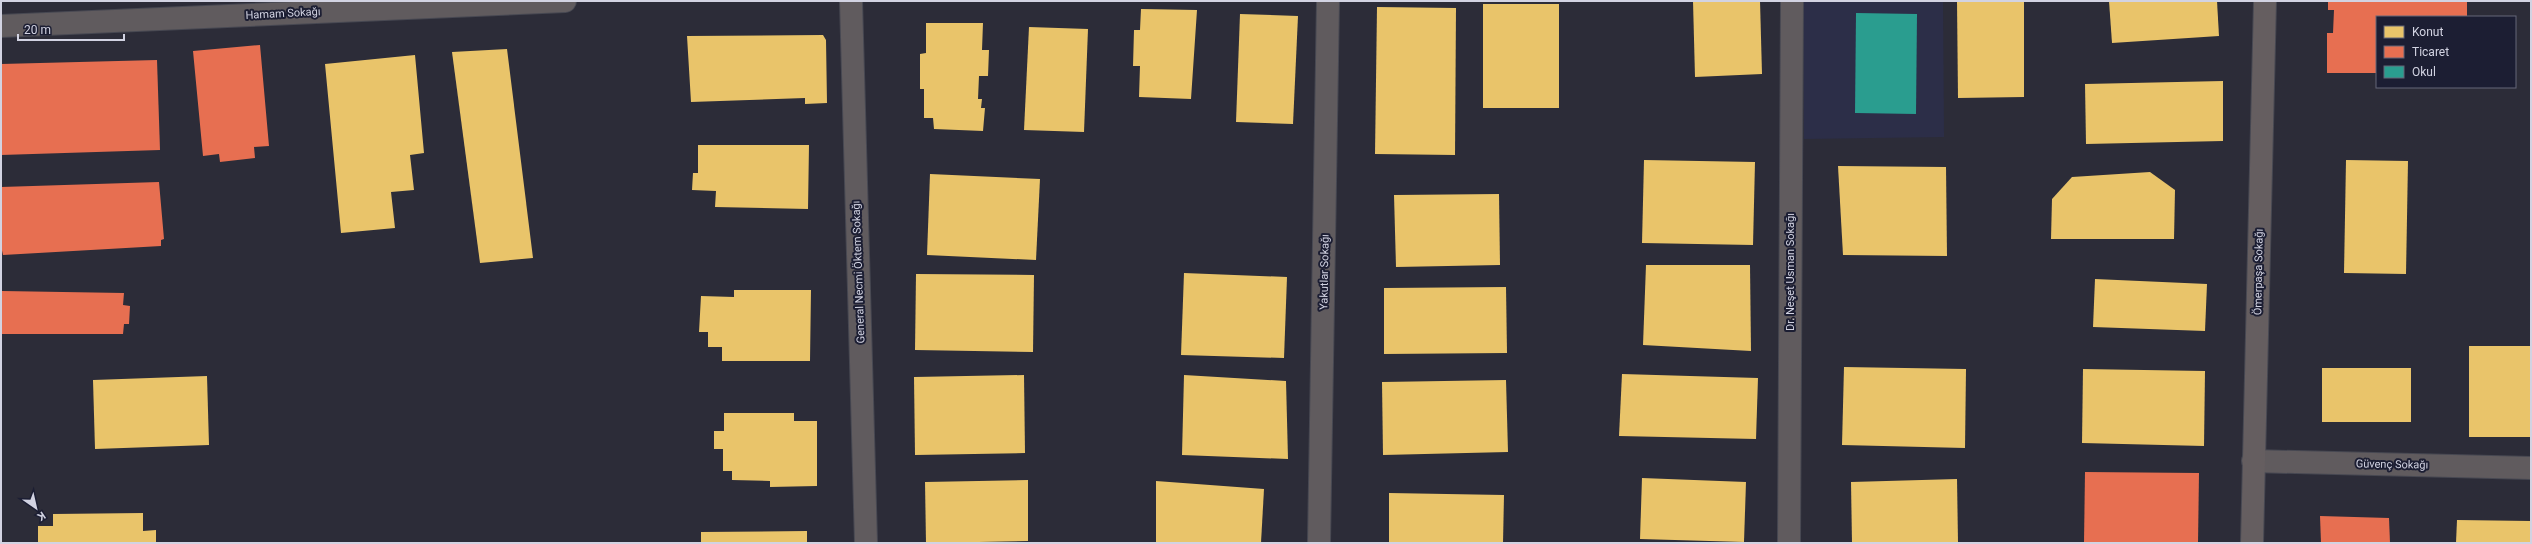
<svg xmlns="http://www.w3.org/2000/svg" width="2532" height="544" font-family="Roboto,sans-serif">
<rect width="100%" height="100%" fill="#2c2c38"/>
<polygon fill="#2c2e48" points="1803,1 1943,1 1944,137 1804,139"/>
<g fill="#e9c46a">
<polygon points="1693,1 1760,1 1762,74 1695,77"/>
<polygon points="1957,1 2024,1 2024,97 1958,98"/>
<polygon points="2109,1 2217,1 2219,36 2112,43"/>
<rect x="1483" y="4" width="76" height="104"/>
<polygon points="1377,7 1456,8 1455,155 1375,154"/>
<polygon points="1141,9 1197,10 1191,99 1139,97 1140,66 1133,66 1134,30 1140,30"/>
<polygon points="1240,14 1298,16 1293,124 1236,122"/>
<polygon points="926,23 983,23 982,50 989,50 988,76 979,76 978,99 982,99 981,108 985,108 983,131 934,129 933,118 924,118 924,89 920,89 920,54 926,53"/>
<polygon points="1029,27 1088,29 1084,132 1024,130"/>
<polygon points="823,35 826,40 827,103 805,104 805,98 691,102 687,36"/>
<polygon points="507,49 533,258 480,263 452,52"/>
<polygon points="415,55 424,153 410,155 414,190 391,192 395,228 341,233 325,64"/>
<polygon points="2223,81 2223,141 2086,144 2085,84"/>
<polygon points="698,145 809,145 808,209 715,207 716,191 692,190 693,173 698,173"/>
<polygon points="1644,160 1755,162 1753,245 1642,243"/>
<polygon points="2346,160 2408,161 2406,274 2344,273"/>
<polygon points="1838,166 1946,167 1947,256 1843,255"/>
<polygon points="2150,172 2175,190 2174,239 2051,239 2052,199 2072,177"/>
<polygon points="930,174 1040,179 1036,260 927,255"/>
<polygon points="1499,194 1500,265 1396,267 1394,195"/>
<polygon points="1646,265 1750,265 1751,351 1643,345"/>
<polygon points="1184,273 1287,277 1284,358 1181,355"/>
<polygon points="916,274 1034,275 1033,352 915,350"/>
<polygon points="2095,279 2207,284 2205,331 2093,327"/>
<polygon points="1506,287 1507,353 1384,354 1384,288"/>
<polygon points="734,290 811,290 810,361 722,361 722,347 708,347 708,332 699,332 701,296 734,297"/>
<rect x="2469" y="346" width="62" height="91"/>
<polygon points="1844,367 1966,369 1965,448 1842,445"/>
<rect x="2322" y="368" width="89" height="54"/>
<polygon points="2083,369 2205,371 2204,446 2082,443"/>
<polygon points="1622,374 1758,378 1756,439 1619,436"/>
<polygon points="1024,375 1025,453 915,455 914,377"/>
<polygon points="1184,375 1286,381 1288,459 1182,455"/>
<polygon points="207,376 209,445 95,449 93,380"/>
<polygon points="1506,380 1508,452 1383,455 1382,382"/>
<polygon points="724,413 794,413 794,421 817,421 817,486 770,487 770,481 732,480 732,471 723,471 723,449 714,449 714,431 724,431"/>
<polygon points="1642,478 1746,482 1744,542 1640,539"/>
<polygon points="1957,479 1958,543 1852,543 1851,482"/>
<polygon points="1028,480 1028,541 926,543 925,482"/>
<polygon points="1156,481 1264,489 1261,543 1156,543"/>
<polygon points="1389,493 1504,495 1503,543 1389,543"/>
<polygon points="143,513 143,531 156,530 156,543 38,543 38,526 53,526 53,514"/>
<polygon points="2457,520 2531,521 2531,543 2456,543"/>
<polygon points="807,531 807,543 701,543 701,532"/>
</g>
<g fill="#e76f51">
<polygon points="2328,1 2458,1 2467,2 2467,17 2377,17 2377,73 2327,73 2327,33 2333,33 2334,10 2328,10"/>
<polygon points="260,45 269,146 254,147 255,158 220,162 219,154 203,156 193,51"/>
<polygon points="157,60 160,150 1,155 1,64"/>
<polygon points="159,182 164,239 161,240 161,246 3,255 1,246 1,187"/>
<polygon points="2,291 124,293 123,305 130,306 129,324 124,324 123,334 1,334"/>
<polygon points="2085,472 2199,473 2198,543 2084,543"/>
<polygon points="2320,516 2389,518 2390,543 2321,543"/>
</g>
<polygon fill="#2a9d8f" points="1856,13 1917,14 1916,114 1855,113"/>
<g fill="none" stroke-linecap="round" stroke-linejoin="round">
<g stroke="#474852" stroke-width="24">
<g id="street">
<polyline points="851,1 866,543"/>
<polyline points="1,26 565,1"/>
<polyline points="2253,461 2531,468"/>
<polyline points="1319,543 1328,1"/>
<polyline points="1789,543 1792,1"/>
</g>
</g>
<g stroke="#474852" stroke-width="24">
<polyline id="secondary" points="2252,543 2265,1"/>
</g>
<use href="#street" stroke="#605b5e" stroke-width="22"/>
<use href="#secondary" stroke="#655e60" stroke-width="22"/>
</g>
<g text-anchor="middle" stroke-width="4" stroke-linejoin="round" paint-order="stroke">
<g font-size="11" fill="#d2d3e2" stroke="#1c1e33">
<text transform="translate(283 13) rotate(-3)" y="4">Hamam Sokağı</text>
<text transform="translate(858 272) rotate(-92)" y="4">General Necmi Öktem Sokağı</text>
<text transform="translate(1324 272) rotate(-89)" y="4">Yakutlar Sokağı</text>
<text transform="translate(1790 272) rotate(-90)" y="4">Dr. Neşet Usman Sokağı</text>
<text transform="translate(2258 272) rotate(-89)" y="4">Ömerpaşa Sokağı</text>
<text transform="translate(2392 464) rotate(1)" y="4">Güvenç Sokağı</text>
</g>
</g>
<rect width="2532" height="544" fill="none" stroke="#d2d3e2" stroke-width="4"/>
<rect x="2376" y="16" width="140" height="72" fill="#1c1e33" stroke="#656679"/>
<rect x="2384" y="26" width="20" height="12" fill="#e9c46a" stroke="#656679"/>
<text x="2412" y="36" font-size="12" fill="#d2d3e2">Konut</text>
<rect x="2384" y="46" width="20" height="12" fill="#e76f51" stroke="#656679"/>
<text x="2412" y="56" font-size="12" fill="#d2d3e2">Ticaret</text>
<rect x="2384" y="66" width="20" height="12" fill="#2a9d8f" stroke="#656679"/>
<text x="2412" y="76" font-size="12" fill="#d2d3e2">Okul</text>
<g transform="translate(36 508) rotate(146)" stroke="#1c1e33" stroke-width="3" paint-order="stroke">
<path d="M0-3L7 15L0 10L-7 15Z" fill="#d2d3e2"/>
<text y="-6" font-size="11" font-weight="bold" text-anchor="middle" fill="#d2d3e2">K</text>
</g>
<path d="M18 34v6h106v-6" fill="none" stroke="#d2d3e2" stroke-width="2"/>
<text x="24" y="34" font-size="12" fill="#d2d3e2" stroke="#1c1e33" stroke-width="3" paint-order="stroke">20 m</text>
</svg>
